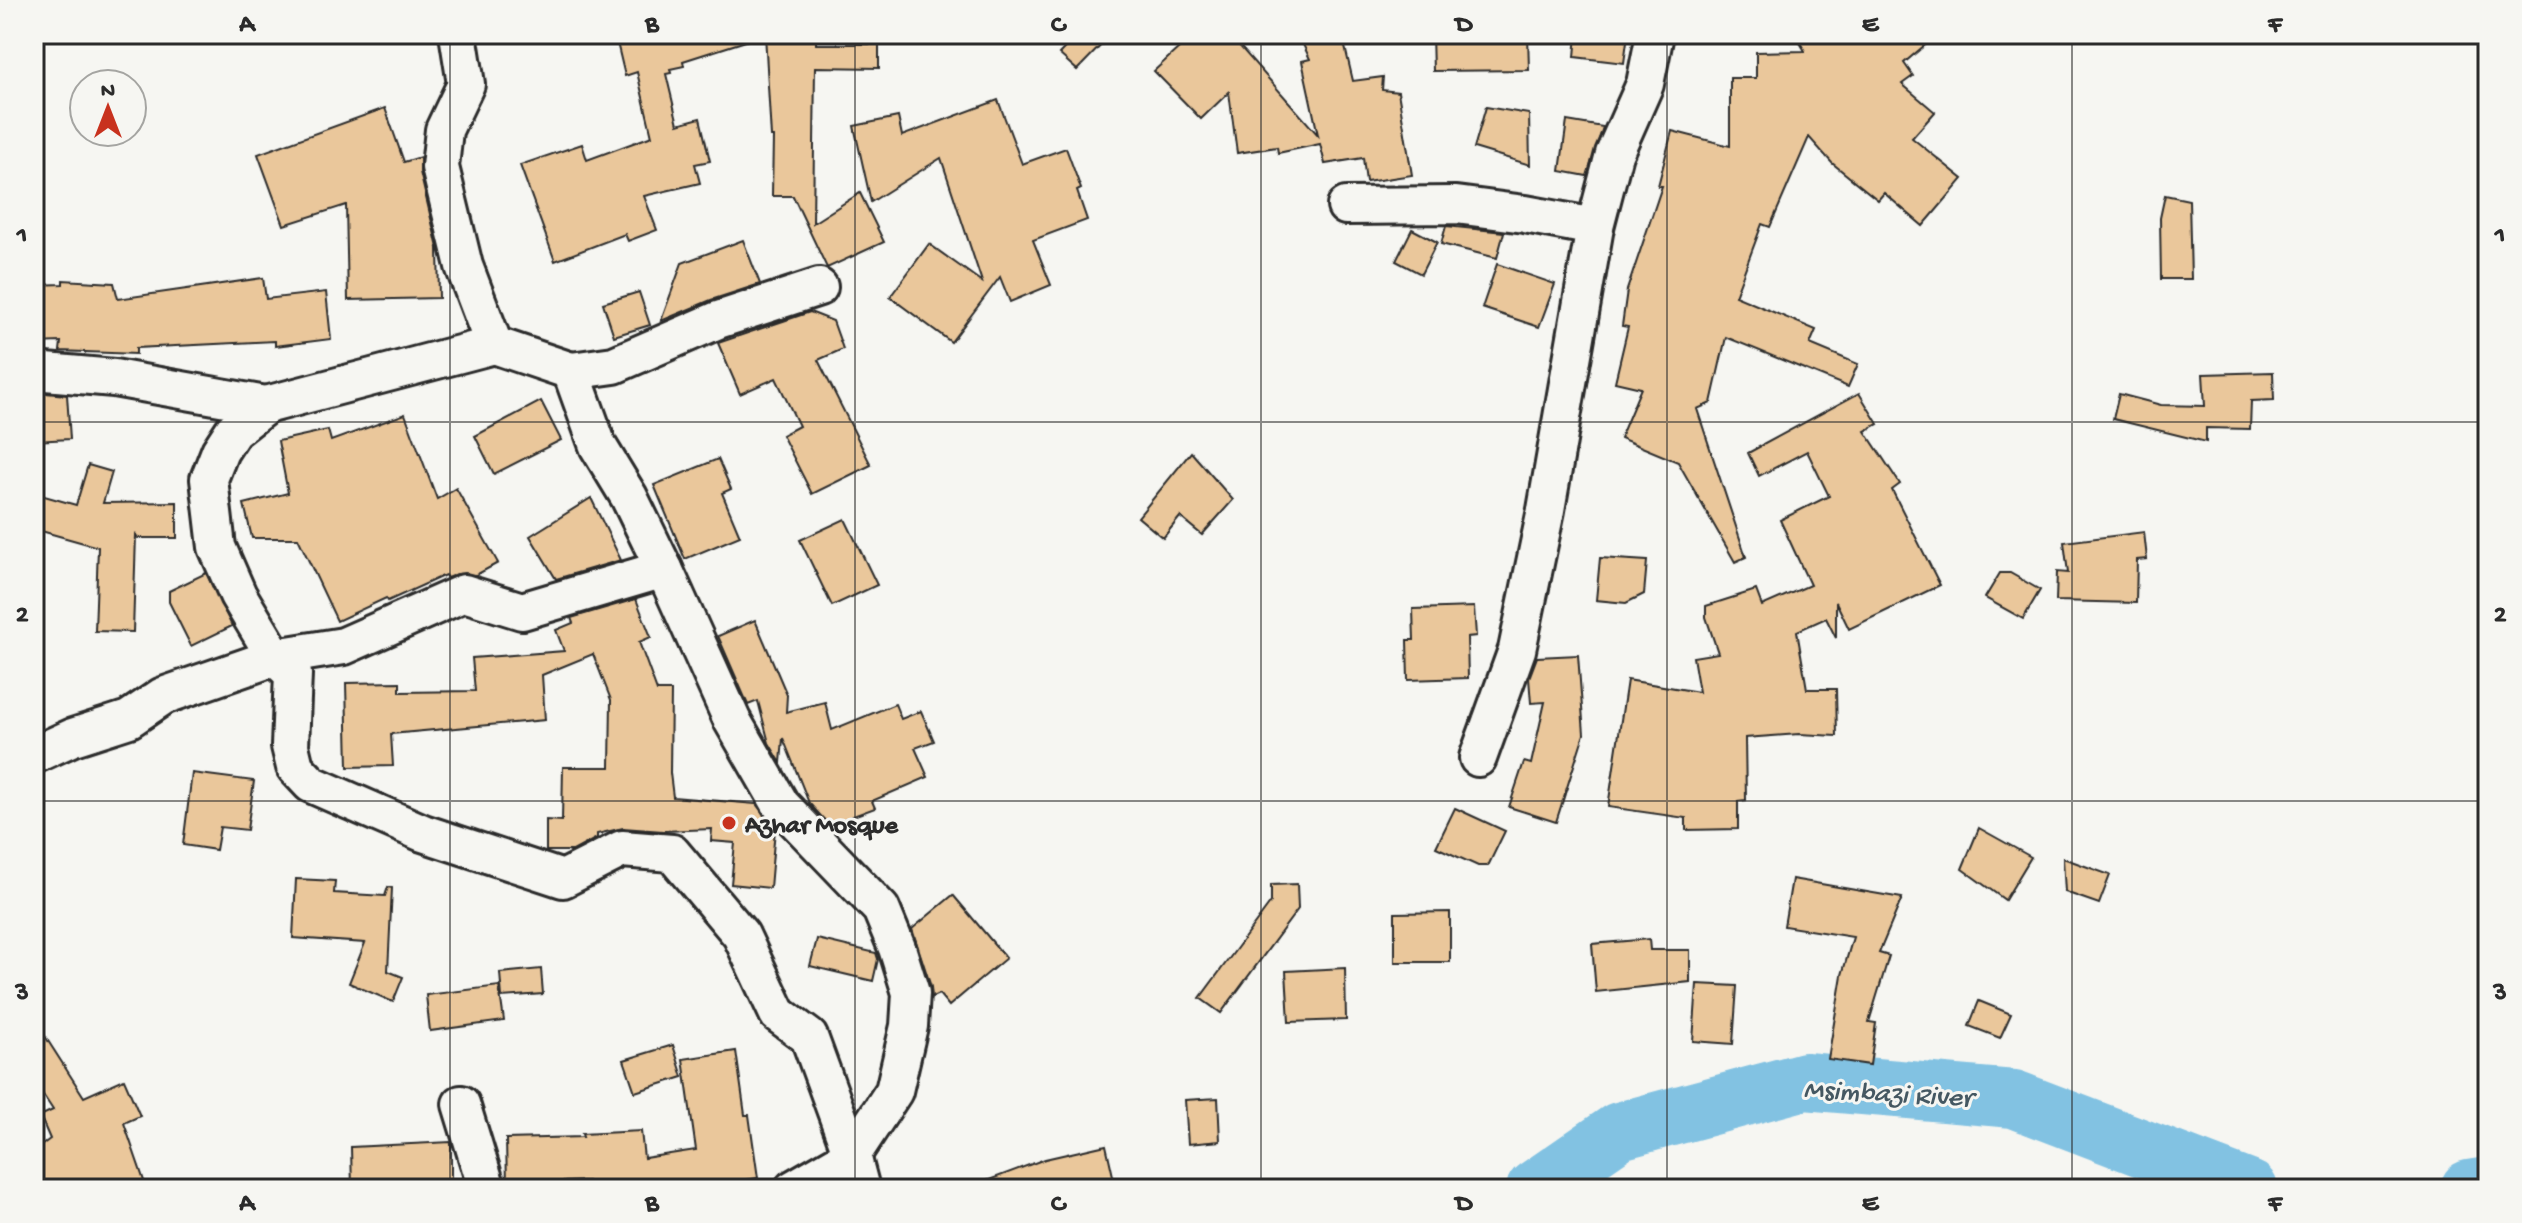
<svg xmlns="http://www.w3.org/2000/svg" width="2522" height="1223" font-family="'Gochi Hand',sans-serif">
<rect width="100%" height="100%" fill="#f6f6f2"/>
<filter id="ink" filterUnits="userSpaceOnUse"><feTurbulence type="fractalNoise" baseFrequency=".0125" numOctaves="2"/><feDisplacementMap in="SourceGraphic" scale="16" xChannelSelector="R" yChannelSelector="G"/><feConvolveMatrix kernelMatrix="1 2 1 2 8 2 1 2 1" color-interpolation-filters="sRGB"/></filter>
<g filter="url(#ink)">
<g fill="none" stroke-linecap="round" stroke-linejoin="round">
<g stroke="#82c2e2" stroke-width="58">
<polyline points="1535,1189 1619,1131 1805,1081 2014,1099 2249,1189"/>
<polyline points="2469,1189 2488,1186"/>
</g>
</g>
<g fill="#eac79b" stroke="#2b2b2b" stroke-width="2">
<polygon points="615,34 748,34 749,40 683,61 684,66 670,69 671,73 666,74 678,124 700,118 710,161 695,164 700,183 644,196 657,230 628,241 625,234 555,261 520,165 582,144 587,160 652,136 637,72 625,76"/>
<polygon points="765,34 816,34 816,44 879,44 879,68 815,67 813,223 860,193 884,242 827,268 793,196 772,196 773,137 771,137"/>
<polygon points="1078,34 1112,34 1077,70 1059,54"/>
<polygon points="1194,34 1229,34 1318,135 1302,61 1310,59 1298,34 1342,34 1353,81 1383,77 1382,90 1398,92 1412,175 1366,182 1363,158 1325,164 1320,144 1278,153 1277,147 1237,153 1229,92 1201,119 1154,71"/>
<polygon points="1432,34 1528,34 1529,70 1433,71"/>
<polygon points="1577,34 1628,34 1624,63 1575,57"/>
<polygon points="1795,34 1938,34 1904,63 1913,76 1902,84 1935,112 1912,138 1963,179 1923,226 1884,193 1878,200 1832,163 1809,137 1770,227 1762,224 1735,296 1816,330 1810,344 1858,364 1848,387 1726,337 1711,403 1697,409 1746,557 1735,562 1678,462 1620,438 1641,388 1615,382 1628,327 1622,326 1627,290 1662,186 1658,186 1672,131 1730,146 1730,78 1756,78 1756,52 1805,51"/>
<polygon points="998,100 1022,164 1066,148 1081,189 1077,191 1087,220 1033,240 1051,285 1010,302 1000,277 951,342 890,297 929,244 982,282 941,158 871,202 854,126 898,117 902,136"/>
<polygon points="1486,107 1529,114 1530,165 1474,148"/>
<polygon points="385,108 404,162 420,157 420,172 438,248 439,298 348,300 346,205 284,225 258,154"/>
<polygon points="1567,121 1603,127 1587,176 1560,171"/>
<polygon points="2165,195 2189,200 2191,279 2161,279 2160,218"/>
<polygon points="1446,226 1504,232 1497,258 1441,244"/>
<polygon points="1412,229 1437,242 1421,274 1396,261"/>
<polygon points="743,240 760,284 711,300 661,321 682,263"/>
<polygon points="1497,264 1555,284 1539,327 1482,308"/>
<polygon points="263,278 266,299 326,292 331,339 275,346 275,341 136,348 136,354 60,351 61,342 34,343 34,285 63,284 63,280 114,283 118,299"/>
<polygon points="639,292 650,325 614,336 603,303"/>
<polygon points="810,312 833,321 843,349 818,360 871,465 812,494 782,435 799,426 776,378 740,394 718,343"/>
<polygon points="2273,372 2274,400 2251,401 2250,429 2206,428 2206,442 2113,419 2119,394 2161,405 2205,406 2203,374"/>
<polygon points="34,392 67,395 70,439 34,441"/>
<polygon points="1859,393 1878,424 1865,431 1900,484 1892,490 1940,585 1849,629 1836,602 1836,638 1826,618 1797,631 1807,689 1836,689 1837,736 1799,734 1745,738 1746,800 1738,801 1738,829 1686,830 1686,818 1608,807 1627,680 1699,692 1693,657 1718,653 1706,617 1706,606 1756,590 1762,606 1810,585 1780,520 1829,496 1807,451 1759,476 1748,453"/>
<polygon points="541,401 561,440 494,474 475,436"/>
<polygon points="405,414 437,499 456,488 498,563 476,575 457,574 447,578 445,575 388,601 386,598 337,621 298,538 252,538 244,504 288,493 278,441 328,430 331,441"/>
<polygon points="1191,452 1233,500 1202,535 1180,517 1163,538 1138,517"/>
<polygon points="718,459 731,489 722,493 740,536 685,559 654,485"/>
<polygon points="88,465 112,472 103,503 177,502 177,538 138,538 136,535 133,632 95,631 98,547 34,529 34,493 76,505"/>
<polygon points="591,498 621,560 556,579 530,536"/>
<polygon points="845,519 877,585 832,606 800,540"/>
<polygon points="2144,532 2147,559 2137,560 2136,603 2056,601 2057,572 2068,573 2064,542"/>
<polygon points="1600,558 1647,561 1644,594 1626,603 1596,600"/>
<polygon points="206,573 232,626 191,646 169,602 169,591"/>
<polygon points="2000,573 2010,573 2040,590 2023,619 1985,598"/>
<polygon points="636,599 651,637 639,642 657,691 671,691 670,773 673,797 756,804 775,829 770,888 731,884 735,843 711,841 712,829 663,831 623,828 597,834 597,838 573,851 546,851 546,820 562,821 563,767 610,767 611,700 593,654 542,675 545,720 391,734 393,766 348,767 346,683 400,682 400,692 475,691 472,658 564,651 556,630 573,623 571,618"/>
<polygon points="1474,607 1476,636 1467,637 1468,678 1408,680 1407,640 1414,640 1413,609"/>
<polygon points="755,620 787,695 786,712 825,702 832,730 895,704 901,719 921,711 934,741 915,748 928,777 872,801 875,808 829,825 809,803 783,738 781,763 769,743 758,701 748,705 718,636"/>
<polygon points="1578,655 1584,734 1556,822 1509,807 1524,762 1531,764 1545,702 1531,703 1529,678 1537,657"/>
<polygon points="192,773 254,781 247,830 220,827 216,850 183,845"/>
<polygon points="1455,808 1505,831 1488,866 1478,866 1436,847"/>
<polygon points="1979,828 2031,857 2005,900 1962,869"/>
<polygon points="2063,858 2110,875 2099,904 2065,892"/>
<polygon points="296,879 335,881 334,893 385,896 388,887 392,888 388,971 403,977 393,1002 349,983 365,943 293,938"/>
<polygon points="1792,879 1902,898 1879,953 1889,956 1869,1022 1876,1023 1870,1065 1828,1059 1842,975 1853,937 1784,926"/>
<polygon points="1297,884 1298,909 1221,1013 1200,998 1271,902 1271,885"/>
<polygon points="953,895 1006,958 949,1006 939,994 932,997 931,987 912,929"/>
<polygon points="1450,912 1450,962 1395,962 1395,913"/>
<polygon points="817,939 876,953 878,959 873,981 810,966"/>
<polygon points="1649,939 1650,950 1690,950 1690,982 1596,992 1592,944"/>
<polygon points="1345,968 1346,1020 1289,1022 1286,971"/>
<polygon points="541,969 543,994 502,997 500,973"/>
<polygon points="1697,984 1737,986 1733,1044 1693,1041"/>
<polygon points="499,986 504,1021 430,1031 426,995"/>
<polygon points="1979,1001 2011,1014 2000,1038 1969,1026"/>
<polygon points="34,1019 84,1097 124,1079 140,1116 124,1123 144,1181 126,1189 34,1189 34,1151 50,1139 40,1116 53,1110 34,1081"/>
<polygon points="673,1045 683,1077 635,1092 624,1060"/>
<polygon points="736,1051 745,1115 749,1115 758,1178 698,1187 699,1189 588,1189 587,1181 507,1184 506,1139 583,1137 582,1134 641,1131 644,1158 696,1150 683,1059"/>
<polygon points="1218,1098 1220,1141 1188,1144 1185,1100"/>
<polygon points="451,1142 451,1189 352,1189 351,1147"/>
<polygon points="1106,1145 1116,1189 973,1189 973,1186 1045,1159"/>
</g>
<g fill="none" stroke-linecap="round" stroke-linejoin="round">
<g stroke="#2b2b2b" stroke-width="42">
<g id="minor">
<polyline points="458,34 466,84 444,130 440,167 464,266 494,345 571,371 598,446 629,497 664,569 732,720 781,805 881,909 897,948 911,993 909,1026 894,1091 852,1155 793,1189"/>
<polyline points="1346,206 1456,205 1525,214 1595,227"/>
<polyline points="34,371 114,378 266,405 494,345"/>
<polyline points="571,371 614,365 718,320 819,287"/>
<polyline points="275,657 293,674 290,746 295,767 311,784 423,833 563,879 622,849 672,853 741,935 778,1014 809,1037 852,1155 861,1189"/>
<polyline points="275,657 344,646 464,593 522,611 664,569"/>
<polyline points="34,755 73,737 129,719 163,696 275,657 238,595 217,547 209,479 220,451 233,431 266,405"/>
<polyline points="1478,758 1517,650 1546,510 1595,227 1614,154 1645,84 1655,34"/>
<polyline points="461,1104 487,1189"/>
</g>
</g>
<use href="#minor" stroke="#f6f6f2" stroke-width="36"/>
</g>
</g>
<path fill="none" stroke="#2b2b2b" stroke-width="2" stroke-opacity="0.55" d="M450 34V1189M855 34V1189M1261 34V1189M1667 34V1189M2072 34V1189M34 422H2488M34 801H2488"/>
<circle fill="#c8321e" stroke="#f6f6f2" stroke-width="3" cx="729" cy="823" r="8"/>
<g text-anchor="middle" stroke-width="6" stroke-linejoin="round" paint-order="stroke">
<g font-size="26" font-weight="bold" fill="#2b2b2b" stroke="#f6f6f2" text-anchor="start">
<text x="745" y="832">Azhar Mosque</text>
</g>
<g font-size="28" font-style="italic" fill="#455862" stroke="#f6f6f2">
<text transform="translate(1888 1091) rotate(3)" y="10">Msimbazi River</text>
</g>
</g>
<rect width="2522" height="1223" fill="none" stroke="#f6f6f2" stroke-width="88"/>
<g transform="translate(108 108)"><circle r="38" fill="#f6f6f2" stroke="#a5a5a2" stroke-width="2"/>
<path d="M0-6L14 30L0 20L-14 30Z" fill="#c8321e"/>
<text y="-12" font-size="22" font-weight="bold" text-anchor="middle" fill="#2b2b2b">N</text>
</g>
<rect x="44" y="44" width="2434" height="1135" fill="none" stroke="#2b2b2b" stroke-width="3"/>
<g font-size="26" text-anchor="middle" font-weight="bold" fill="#2b2b2b">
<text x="247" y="31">A</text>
<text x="652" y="31">B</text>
<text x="1058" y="31">C</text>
<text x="1464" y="31">D</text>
<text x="1870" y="31">E</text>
<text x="2275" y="31">F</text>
<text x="22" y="242">1</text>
<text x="2500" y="242">1</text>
<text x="22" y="621">2</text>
<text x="2500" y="621">2</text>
<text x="22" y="999">3</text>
<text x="2500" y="999">3</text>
<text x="247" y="1210">A</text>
<text x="652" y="1210">B</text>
<text x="1058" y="1210">C</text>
<text x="1464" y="1210">D</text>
<text x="1870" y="1210">E</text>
<text x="2275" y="1210">F</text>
</g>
</svg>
